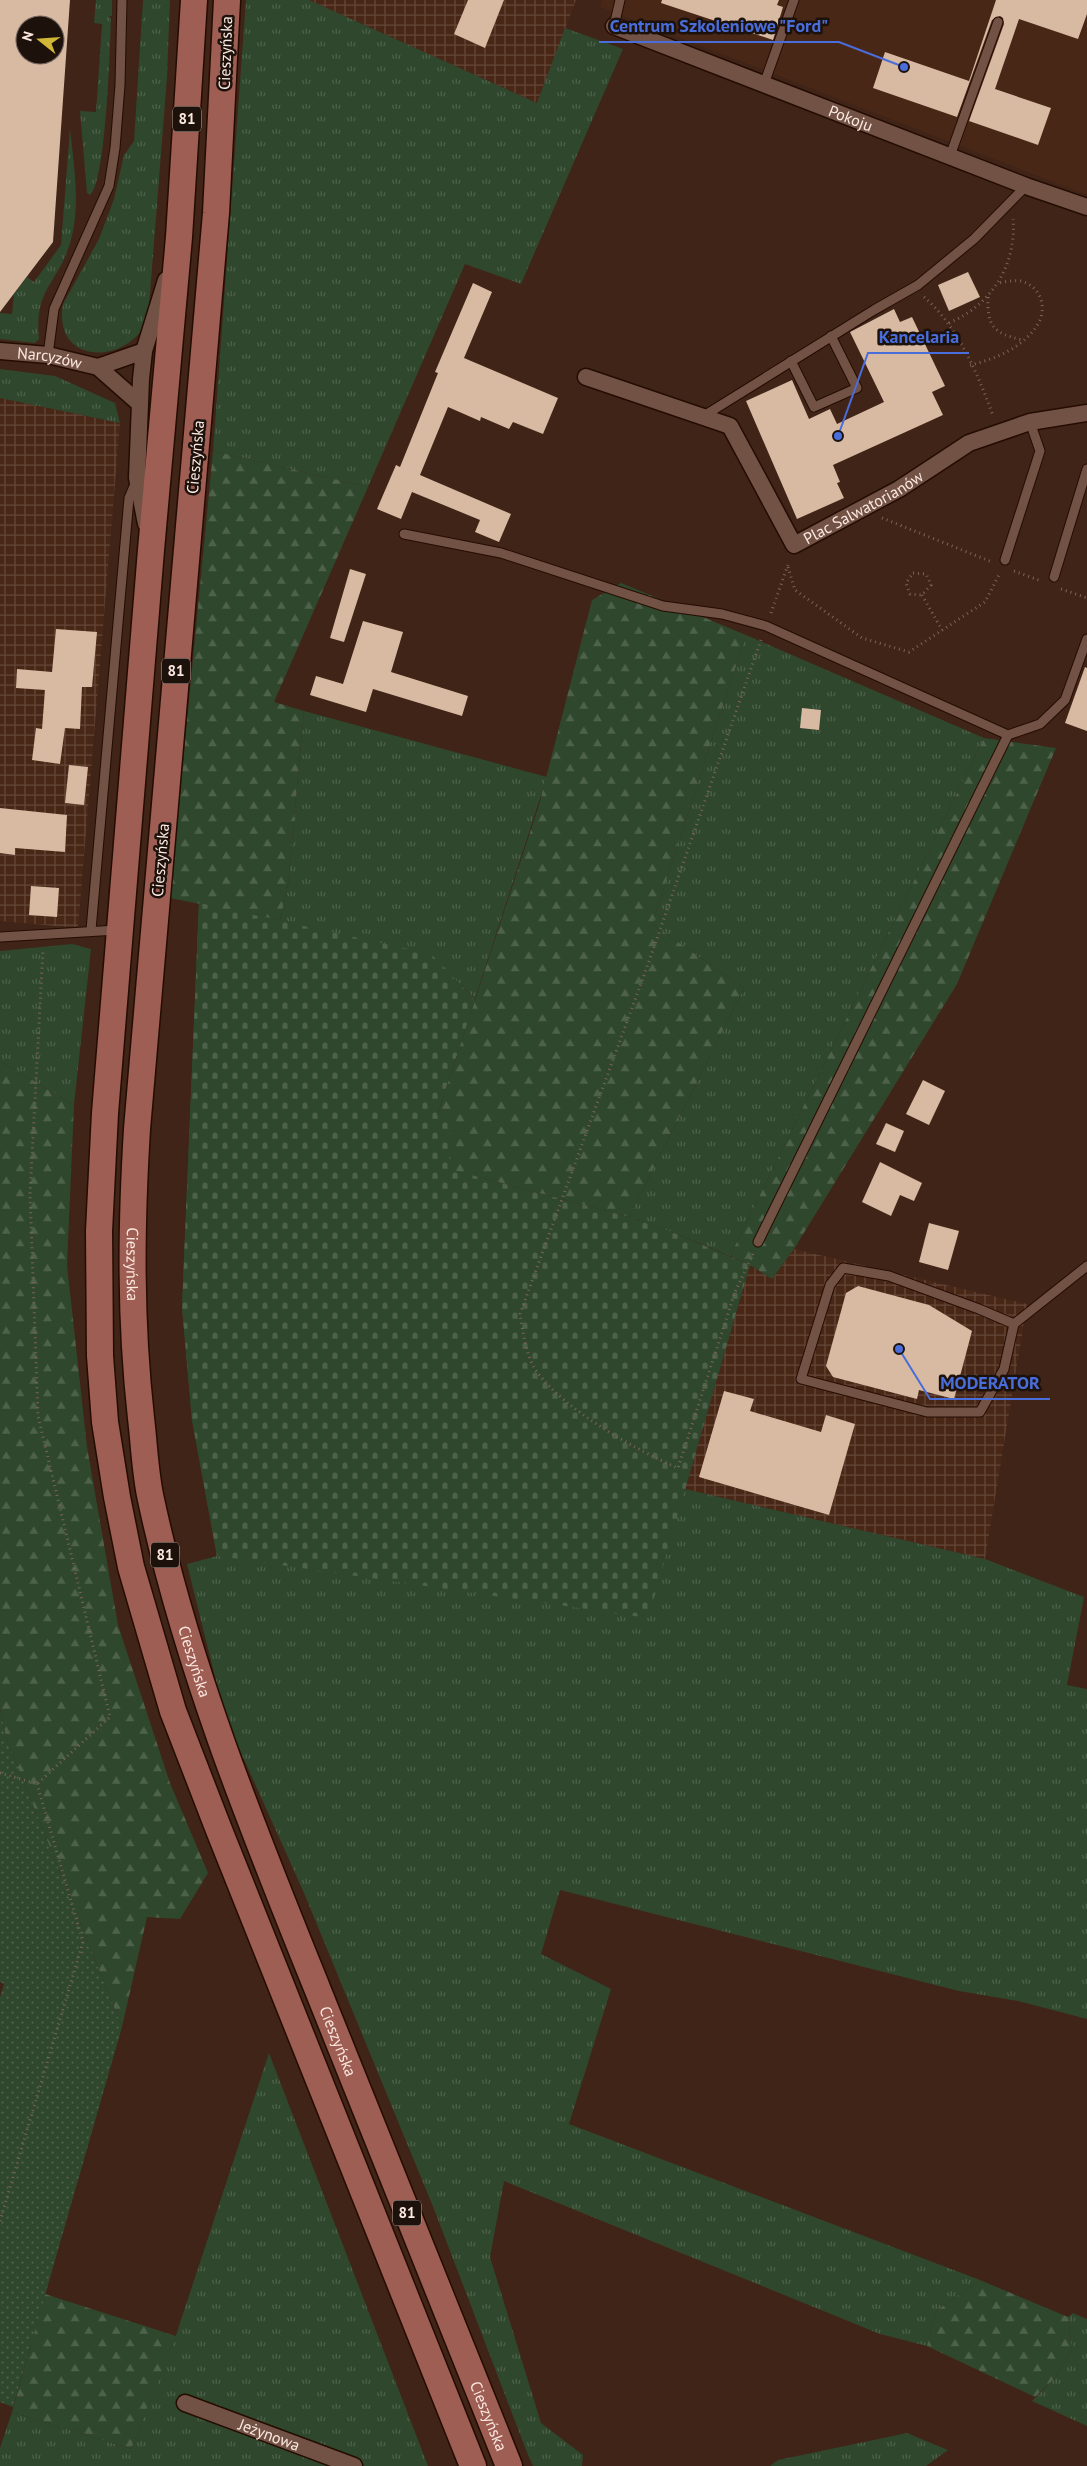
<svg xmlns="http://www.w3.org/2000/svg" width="1087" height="2466" font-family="'PT Sans',sans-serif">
<defs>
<pattern id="industrial-grid" width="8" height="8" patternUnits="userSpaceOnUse" patternTransform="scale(1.25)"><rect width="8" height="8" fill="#492717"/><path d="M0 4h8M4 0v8" fill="none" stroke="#644638"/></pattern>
<pattern id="grass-tufts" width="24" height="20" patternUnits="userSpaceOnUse" patternTransform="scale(1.25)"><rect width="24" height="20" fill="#2f472d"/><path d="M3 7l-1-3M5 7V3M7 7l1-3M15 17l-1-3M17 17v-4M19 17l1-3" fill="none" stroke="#4e624b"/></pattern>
<pattern id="forest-firs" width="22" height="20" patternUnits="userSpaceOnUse" patternTransform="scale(1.25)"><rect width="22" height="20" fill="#2f472d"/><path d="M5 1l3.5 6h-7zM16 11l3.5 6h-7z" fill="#4e624b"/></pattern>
<pattern id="cemetery-stones" width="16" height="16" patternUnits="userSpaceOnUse" patternTransform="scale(1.25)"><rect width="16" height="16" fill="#2f472d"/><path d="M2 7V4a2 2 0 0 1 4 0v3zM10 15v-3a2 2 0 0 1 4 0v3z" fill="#4e624b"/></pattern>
<pattern id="garden-dots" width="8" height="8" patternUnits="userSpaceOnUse" patternTransform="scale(1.25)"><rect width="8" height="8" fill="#2f472d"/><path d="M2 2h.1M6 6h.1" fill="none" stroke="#4e624b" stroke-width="1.8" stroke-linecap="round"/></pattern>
</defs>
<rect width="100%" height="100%" fill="#3f2417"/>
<g fill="url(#industrial-grid)">
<polygon points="309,0 576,0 537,103"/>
<polygon points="0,398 120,423 78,928 0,921"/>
<polygon points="794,1249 1027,1304 985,1559 685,1489 750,1265 772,1279"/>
</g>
<polygon fill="#492717" points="602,0 1087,0 1087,195 600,7"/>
<g fill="url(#grass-tufts)">
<path d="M96 0H112V16H109L111 19C110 46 106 183 90 195L87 193 80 111 96 112 102 24 94 23Z"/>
<path d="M143 0H170L167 77 148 319C128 366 52 366 63 304L99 239 114 199 124 155 134 141Z"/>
<polygon points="246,0 309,0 537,103 565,28 623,49 521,284 465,264 368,487 213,451"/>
<path d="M70 129C74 166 81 207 70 243 58 284 34 288 39 339L35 343 0 339V313L12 314 14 294 27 277 34 282 61 245Z"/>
<polygon points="0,369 55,376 115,403 120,423 0,398"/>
<polygon points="746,635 984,738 730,1256 677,1234 629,1217 744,988 652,924"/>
<polygon points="304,711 547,777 475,999 450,974 475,1000 437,1115 651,1475 685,1489 985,1559 1084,1597 1067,1685 1087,1689 1087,2019 1018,2001 959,1991 560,1890 541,1954 611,1989 569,2124 980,2280 936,2311 927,2346 880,2334 504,2181 490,2257 541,2423 583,2455 582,2466 533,2466 528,2455 434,2209 304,1893 225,1717 187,1564 217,1556 192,1420 182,1307 199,903 280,920 288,885"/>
<polygon points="72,944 91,949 74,1105 0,1061 0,951"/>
<polygon points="269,2053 428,2466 0,2466 0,2448 12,2412 131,2449 176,2335"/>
<polygon points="1073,2313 1087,2319 1087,2426 1032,2401 1056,2377 1072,2350 1068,2317"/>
<polygon points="907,2433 948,2450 926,2466 770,2466 778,2460"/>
</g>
<g fill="url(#forest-firs)">
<polygon points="213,451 368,487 274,702 304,711 288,885 280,920 170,898"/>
<polygon points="621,583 746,635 652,924 744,988 629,1217 449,1169 449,1125 437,1116 539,805 592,600"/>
<polygon points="984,738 1056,748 957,984 794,1249 772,1279 750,1265 730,1256"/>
<polygon points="0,1061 74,1105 67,1265 87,1447 118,1625 170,1783 208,1873 180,1919 147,1917 122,2027 6,1738 0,1709"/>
<polygon points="980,2280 1068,2317 1072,2350 1056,2377 1035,2397 927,2346 936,2311"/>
<polygon points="45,2294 176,2336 131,2449 12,2412"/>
</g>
<polygon fill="url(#cemetery-stones)" points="199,903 431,954 475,1000 437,1115 450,1124 449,1169 629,1217 677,1234 750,1265 648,1618 217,1556 192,1420 182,1307"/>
<polygon fill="url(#garden-dots)" points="0,1709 6,1738 122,2027 13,2407 0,2402 0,1997 4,1984 0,1982"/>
<g fill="#d7baa1" fill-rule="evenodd">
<path d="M0 0H70L53 242 0 312ZM25 25H55V55H25Z"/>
<polygon points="468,0 504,0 485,48 454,34"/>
<polygon points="662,0 779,0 777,5 783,7 773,40 661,3"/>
<polygon points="996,0 1087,0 1087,14 1078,39 1019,19 995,89 1051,108 1038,145 969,121 1004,24 1003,18 1000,16 992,20 957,117 873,88 885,52 969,81"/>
<polygon points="968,272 980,297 949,311 938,285"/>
<polygon points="473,283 492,292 464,358 558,398 543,434 513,422 509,429 481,417 480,421 448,407 420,475 511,514 499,542 475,532 480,520 412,492 401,519 377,509 396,465 400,467 438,373 435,372"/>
<polygon points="894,309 900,322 912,317 945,386 932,392 943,415 833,465 840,482 837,483 844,498 797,519 746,401 792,380 809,419 830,409 837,424 884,402 850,332"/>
<polygon points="350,569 366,574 344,642 330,638"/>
<polygon points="363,621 403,632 391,672 468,696 462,716 373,689 366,712 310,695 316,676 343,684"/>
<polygon points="56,629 97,632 92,687 82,687 80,729 65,728 60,764 32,760 36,728 42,729 45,690 16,688 17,669 52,672"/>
<polygon points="1085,667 1087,668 1087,731 1065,723"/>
<polygon points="802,708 821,710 819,730 800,728"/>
<polygon points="69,765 88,767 84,805 65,803"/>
<polygon points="0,808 67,815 65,852 15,848 15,855 0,853"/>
<polygon points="31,886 59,888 57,917 29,915"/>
<polygon points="923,1080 945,1091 929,1125 906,1114"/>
<polygon points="886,1123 904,1131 895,1152 876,1144"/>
<polygon points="880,1162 922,1183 914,1201 900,1195 891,1216 862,1202"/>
<polygon points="929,1223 959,1231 948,1270 919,1262"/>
<polygon points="858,1286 929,1305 972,1331 954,1399 919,1390 917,1399 833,1377 826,1366 846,1293"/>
<polygon points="724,1391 754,1399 750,1411 821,1432 826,1415 855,1424 829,1515 699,1477"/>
</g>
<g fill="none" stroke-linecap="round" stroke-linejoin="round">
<g stroke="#250c02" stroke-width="11">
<g id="lane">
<polyline points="614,26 620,0"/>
<polyline points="764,84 794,0"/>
<polyline points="950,156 998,22"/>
<polyline points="48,355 54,309 109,186 115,148 120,85 122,0"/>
<polyline points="791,361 814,407 857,388 831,336"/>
<polyline points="702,417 874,310 918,285 974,239 1026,186"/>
<polyline points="404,534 501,553 663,606 722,614 766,626 1008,735"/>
<polyline points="1005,560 1040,451 1030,422"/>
<polyline points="1054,577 1087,469"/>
<polyline points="91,930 129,498 135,484"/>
<polyline points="0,937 117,930"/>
<polyline points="758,1242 1008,735 1040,724 1065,700 1087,639"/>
<polyline points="1014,1324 1004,1369 980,1412 927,1412 801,1379 830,1285 843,1268 889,1276 979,1309 1014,1324 1087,1266"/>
</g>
</g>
<g stroke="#250c02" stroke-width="19">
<g id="street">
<path id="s1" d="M614 26 1026 186 1087 207"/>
<path id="s2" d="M0 351 48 355 98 367 140 404"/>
<polyline points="98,367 144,351"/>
<path id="s3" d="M586 377 730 426 794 545 899 489 969 443 1030 422 1087 413"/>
<polyline points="146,524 137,478 141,379 144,351 166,280"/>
<path id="s4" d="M185 2403 354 2466"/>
</g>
</g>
<g stroke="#250c02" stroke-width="29">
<g id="primary">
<polyline points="194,0 179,237 151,550 105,1113 99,1231 100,1356 105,1422 117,1497 131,1567 173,1711 219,1830 473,2466"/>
<path id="s5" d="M227 0 216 213 137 1129C131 1228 130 1319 141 1418 144 1443 145 1470 150 1495 186 1665 252 1827 317 1988 381 2148 445 2307 509 2466"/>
</g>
</g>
<g stroke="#7d6459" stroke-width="3" stroke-dasharray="1 4" stroke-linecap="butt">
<path d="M924 297C957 325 979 376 993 416"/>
<path d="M988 297C987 326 993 333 1022 340"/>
<path d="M949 323C991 305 1017 265 1013 219"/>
<path d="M970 365C996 359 1024 347 1038 324 1048 307 1040 286 1021 281 1013 280 1005 282 998 283"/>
<polyline points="882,518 992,562"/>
<polyline points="788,567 795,590 862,638 909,652 985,602 1000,573"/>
<polyline points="1014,571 1041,581"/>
<polygon points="913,573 926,574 931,585 922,595 910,594 906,583"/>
<polyline points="1061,589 1087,598"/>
<polyline points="922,595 942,630"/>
<polyline points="771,613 789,562"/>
<path d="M753 1254 735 1292 678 1468C634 1449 566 1411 537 1372 526 1357 523 1332 520 1314L647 967 761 640"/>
<polyline points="0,1773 37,1784 110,1717 38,1416 30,1194 43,949"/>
<polyline points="0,2221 83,1942 37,1784"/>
</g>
<use href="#lane" stroke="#725245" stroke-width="9"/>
<use href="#street" stroke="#725245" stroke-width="16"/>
<use href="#primary" stroke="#9e5e53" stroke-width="26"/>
</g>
<g text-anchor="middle" stroke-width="5" stroke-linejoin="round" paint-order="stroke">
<g fill="#1d110b" stroke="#b8a8a0" stroke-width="1">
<rect x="173" y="106.5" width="28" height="25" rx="4"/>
<rect x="162" y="658.5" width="28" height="25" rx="4"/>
<rect x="151" y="1542.5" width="28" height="25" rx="4"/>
<rect x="393" y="2200.5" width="28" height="25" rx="4"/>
</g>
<g font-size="15" font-weight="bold" fill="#fbe8e0">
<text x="187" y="124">81</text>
<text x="176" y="676">81</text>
<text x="165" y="1560">81</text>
<text x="407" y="2218">81</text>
</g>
<g font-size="16" fill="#fbe8e0" stroke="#1d110b">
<text transform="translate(225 53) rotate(-88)" y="6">Cieszyńska</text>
<text dy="6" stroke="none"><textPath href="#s1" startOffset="254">Pokoju</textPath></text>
<text dy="6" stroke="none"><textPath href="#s2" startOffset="50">Narcyzów</textPath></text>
<text transform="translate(195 457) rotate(-85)" y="6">Cieszyńska</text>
<text dy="6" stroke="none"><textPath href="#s3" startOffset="366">Plac Salwatorianów</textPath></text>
<text transform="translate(160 860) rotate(-85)" y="6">Cieszyńska</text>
<text dy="6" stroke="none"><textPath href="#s5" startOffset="1268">Cieszyńska</textPath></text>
<text dy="6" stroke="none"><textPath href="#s5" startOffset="1672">Cieszyńska</textPath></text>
<text dy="6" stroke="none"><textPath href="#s5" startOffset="2078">Cieszyńska</textPath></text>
<text dy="6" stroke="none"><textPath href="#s5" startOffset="2482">Cieszyńska</textPath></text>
<text dy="6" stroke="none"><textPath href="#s4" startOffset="90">Jeżynowa</textPath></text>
</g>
</g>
<path fill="none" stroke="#496dda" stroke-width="2" d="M904 67L839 42H599M838 436L868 353H969M899 1349L930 1399H1050"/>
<g fill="#496dda" stroke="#1d110b" stroke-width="2">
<circle cx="904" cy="67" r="5"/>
<circle cx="838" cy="436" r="5"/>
<circle cx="899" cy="1349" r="5"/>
</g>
<g font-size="18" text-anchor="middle" font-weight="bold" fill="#496dda" stroke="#1d110b" stroke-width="5" stroke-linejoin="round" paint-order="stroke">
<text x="719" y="32">Centrum Szkoleniowe "Ford"</text>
<text x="919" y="343">Kancelaria</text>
<text x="990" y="1389">MODERATOR</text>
</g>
<g transform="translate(40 40) rotate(287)"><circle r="24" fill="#1d110b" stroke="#766760"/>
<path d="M0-4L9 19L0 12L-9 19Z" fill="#d2b635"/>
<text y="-8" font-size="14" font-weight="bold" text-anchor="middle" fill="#fbe8e0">N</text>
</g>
</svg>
